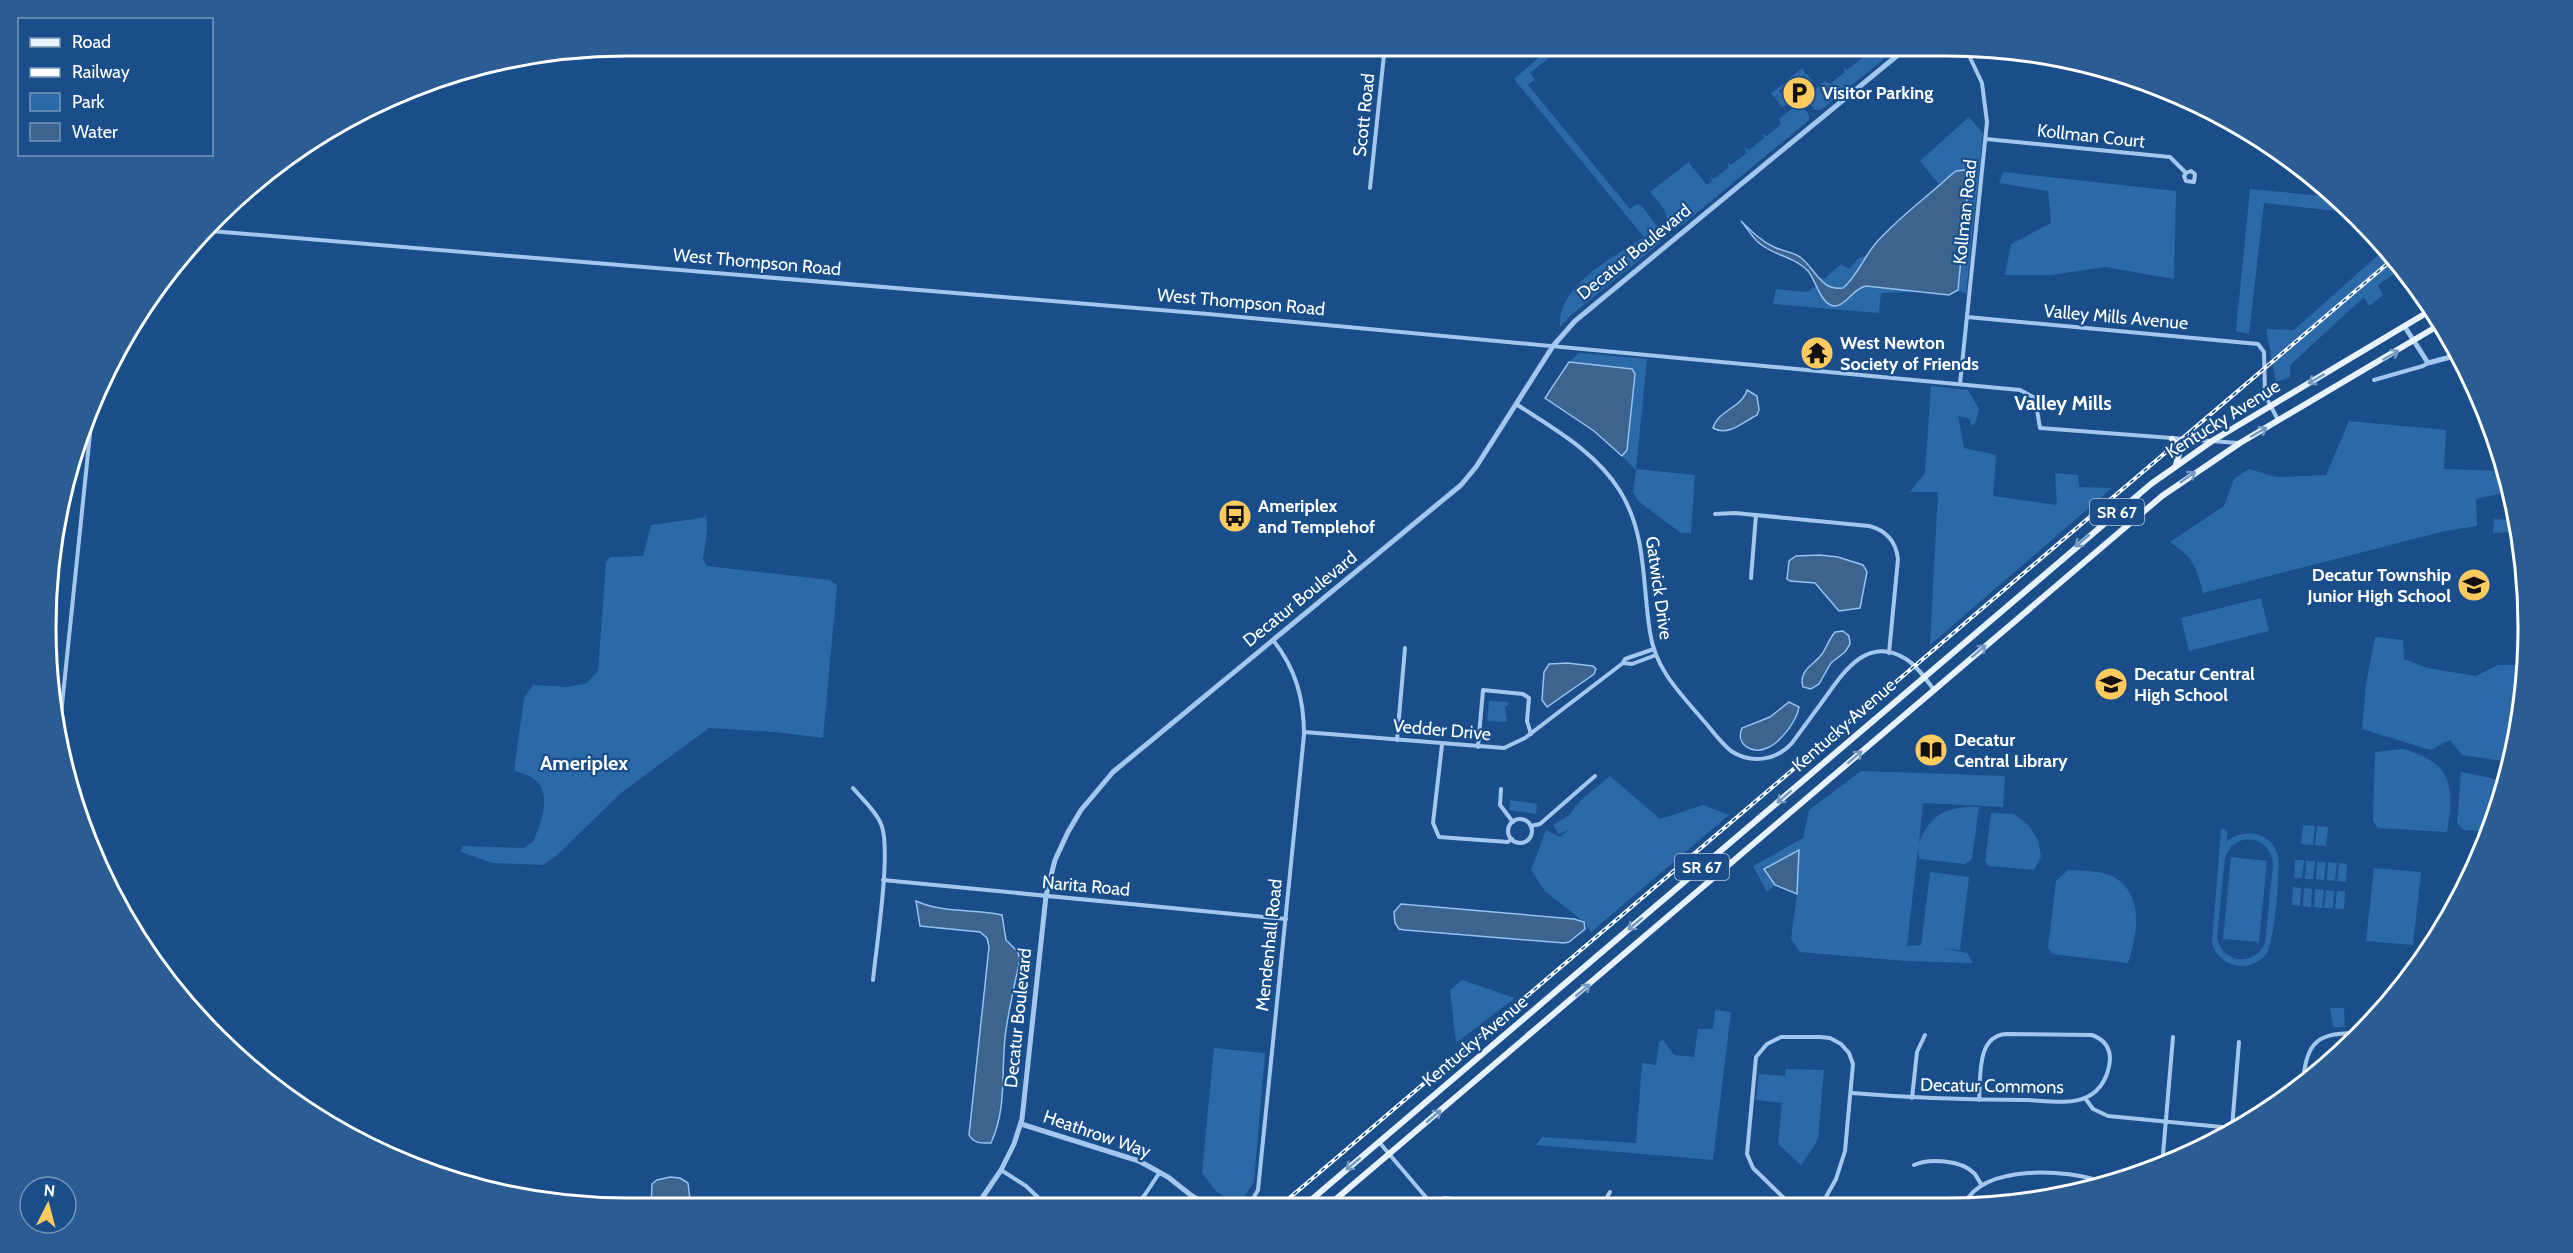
<svg xmlns="http://www.w3.org/2000/svg" width="2573" height="1253" font-family="Cabin,sans-serif">
<rect width="100%" height="100%" fill="#194e8a"/>
<g fill="#2c69a8" fill-rule="evenodd">
<path d="M1553 45H1564L1530 73 1535 79 1528 85 1630 209 1637 204 1641 205 1664 235 1660 243 1570 316 1560 327C1557 285 1614 257 1644 237L1514 79Z"/>
<polygon points="1877,45 1901,45 1821,110 1815,110 1808,101 1808,95 1825,81 1830,84 1845,72 1843,67 1847,70 1862,58 1860,52 1865,56"/>
<polygon points="1802,68 1805,72 1804,74 1807,74 1813,82 1809,85 1803,80 1796,86 1791,86 1787,80"/>
<polygon points="1786,82 1779,92 1785,93 1784,86 1788,83 1790,86 1790,91 1779,99 1783,97 1787,104 1782,107 1776,99 1779,93 1775,98 1771,93"/>
<path d="M1797 105 1802 106 1809 115V120L1682 225 1674 227C1664 222 1669 218 1664 210 1661 203 1655 198 1650 192L1690 161 1689 163 1707 185 1712 181 1710 176 1714 179 1729 167 1727 162 1731 165 1747 153 1744 147 1749 150 1764 138 1762 133 1767 136 1781 124 1779 119Z"/>
<polygon points="1969,117 1983,133 1966,294 1958,290 1969,176 1956,171 1940,186 1920,161"/>
<polygon points="2003,172 2176,191 2174,279 2105,267 2051,275 2005,275 2011,244 2051,223 2048,191 1999,183"/>
<polygon points="2250,189 2335,197 2354,213 2264,203 2249,334 2236,331"/>
<polygon points="2385,249 2402,269 2378,285 2383,295 2369,306 2364,297 2290,365 2290,377 2276,382 2266,329 2294,330"/>
<path d="M1866 256 1859 270 1843 288C1831 290 1825 287 1819 277L1824 279 1841 264 1849 269 1859 258Z"/>
<path d="M1817 285 1821 294 1834 306C1846 304 1848 295 1857 289 1868 280 1901 290 1915 292L1881 293 1879 313 1773 304 1776 289 1807 292Z"/>
<polygon points="1579,353 1647,359 1636,469 1695,475 1691,533 1681,533 1638,501 1633,492 1636,470 1622,456 1627,450 1632,369 1569,362"/>
<polygon points="1931,386 1968,390 1979,409 1975,424 1971,425 1970,419 1958,416 1964,448 1996,455 1993,496 2057,505 2055,473 2078,475 2079,487 2112,488 1930,645 1938,492 1910,492 1925,473"/>
<path d="M2349 421 2446 430 2444 469 2504 471 2502 493 2476 499 2477 526 2445 531 2203 593C2196 566 2194 558 2170 542L2224 506 2234 479 2249 469 2277 477 2326 475Z"/>
<path d="M706 516 707 529 703 560 707 566 829 580 837 585 823 738 775 732 709 728 621 793 557 855 543 865 493 863 461 852 462 846 523 848 533 842C545 813 557 779 514 771L524 698 533 685 568 687 587 683 598 671 606 563 610 557 643 556 651 525 702 518Z"/>
<polygon points="2494,519 2511,520 2510,532 2493,533"/>
<polygon points="2261,598 2269,631 2189,651 2181,618"/>
<polygon points="2375,637 2403,640 2404,659 2427,668 2476,676 2498,665 2524,665 2517,740 2510,762 2462,755 2450,740 2431,750 2362,729 2366,684"/>
<polygon points="1489,701 1508,702 1508,706 1505,706 1507,722 1487,721"/>
<path d="M2403 749C2452 763 2455 785 2447 832L2378 828 2373 821 2375 752Z"/>
<path d="M1861 771 2005 776 2003 807 1923 803 1919 843C1931 813 1947 806 1979 807L1972 859 1965 864 1919 859 1918 848 1907 946 1921 945 1930 872 1969 877 1960 950 1942 948 1967 953 1973 963 1906 961 1800 952 1791 939 1797 894 1799 851 1765 869 1775 885 1767 892 1753 866 1803 838 1809 810Z"/>
<polygon points="2461,772 2505,781 2489,832 2464,830 2457,823"/>
<polygon points="1610,776 1660,819 1703,805 1729,815 1591,932 1584,922 1545,891 1531,870 1546,830 1560,837 1569,829 1559,834 1553,825 1569,815 1581,800"/>
<polygon points="1510,800 1537,804 1536,814 1509,810"/>
<polygon points="1991,813 2014,814 2029,826 2038,840 2041,857 2034,870 1989,866 1985,862"/>
<polygon points="2303,825 2315,826 2313,845 2301,844"/>
<polygon points="2317,826 2328,827 2326,846 2315,845"/>
<path d="M2221 829 2227 830V841C2245 828 2272 831 2278 856 2281 869 2274 943 2267 953 2260 963 2246 969 2234 965 2223 962 2215 954 2212 943ZM2242 840C2260 837 2272 848 2273 865L2265 943C2254 967 2222 964 2217 937L2225 857 2231 846Z"/>
<polygon points="2231,857 2267,861 2259,942 2223,939"/>
<polygon points="2295,860 2304,860 2302,878 2294,878"/>
<polygon points="2306,861 2315,861 2313,879 2305,879"/>
<polygon points="2317,862 2326,862 2324,880 2316,879"/>
<polygon points="2328,862 2337,863 2335,881 2327,880"/>
<polygon points="2339,863 2347,864 2346,882 2337,881"/>
<polygon points="2374,868 2421,872 2413,945 2366,941"/>
<path d="M2068 870C2082 871 2101 870 2114 877 2145 895 2137 936 2128 963L2053 954 2048 948 2056 881Z"/>
<polygon points="2293,887 2301,888 2300,906 2292,905"/>
<polygon points="2304,888 2312,889 2311,907 2303,906"/>
<polygon points="2315,889 2324,890 2322,908 2314,907"/>
<polygon points="2326,890 2334,891 2333,908 2324,908"/>
<polygon points="2337,891 2345,891 2344,909 2335,909"/>
<polygon points="1462,980 1515,998 1456,1043 1450,990"/>
<polygon points="2330,1008 2344,1008 2345,1027 2333,1027"/>
<polygon points="1715,1010 1731,1012 1713,1160 1536,1145 1542,1137 1636,1143 1642,1063 1656,1065 1659,1042 1663,1040 1674,1055 1694,1057 1698,1029 1713,1029"/>
<polygon points="1214,1048 1265,1053 1254,1182 1238,1206 1216,1191 1202,1173"/>
<polygon points="1786,1069 1824,1070 1818,1138 1815,1145 1801,1165 1778,1144 1782,1103 1756,1100 1759,1074 1785,1076"/>
</g>
<g fill="#3c648f" stroke="#95c2f0" stroke-width="1.5">
<path d="M1964 170 1969 177 1958 290 1949 295 1866 286C1852 289 1847 305 1836 306 1821 307 1816 280 1808 271 1794 256 1774 256 1759 243 1752 237 1747 228 1741 221 1751 231 1761 241 1774 247 1782 251 1793 252 1800 257 1816 269 1820 291 1843 288 1858 275 1863 258 1876 243 1898 218 1927 197 1952 174L1956 171Z"/>
<polygon points="1569,362 1632,369 1635,374 1627,450 1622,456 1594,431 1545,398"/>
<path d="M1747 390 1757 396 1759 410 1757 415C1743 422 1728 437 1713 428 1718 410 1742 408 1747 390Z"/>
<polygon points="1820,555 1838,557 1863,565 1867,572 1860,608 1839,611 1815,583 1790,581 1787,579 1789,561 1796,556"/>
<path d="M1843 631 1849 636 1850 644 1845 652 1831 663 1819 684 1811 689 1803 687C1798 670 1814 665 1822 654 1827 647 1829 639 1835 632Z"/>
<polygon points="1567,663 1593,666 1596,669 1594,674 1547,707 1542,700 1544,672 1549,664"/>
<path d="M1789 702 1799 707C1797 721 1780 743 1767 748 1752 755 1735 744 1742 728L1770 717Z"/>
<polygon points="1799,850 1797,894 1775,885 1764,869"/>
<path d="M916 901C942 913 973 909 1002 915L1006 940 1018 952 1020 960C1014 986 1008 1012 1005 1038 1001 1076 1007 1107 991 1143 982 1143 974 1144 969 1135L989 947 987 938 980 932 920 926Z"/>
<polygon points="1401,904 1574,919 1584,922 1585,929 1569,942 1564,943 1405,930 1399,929 1395,923 1394,912"/>
<polygon points="670,1177 680,1178 688,1183 691,1208 651,1208 652,1184 657,1180"/>
</g>
<g fill="none" stroke-linecap="round" stroke-linejoin="round">
<g stroke="#a3c7ed" stroke-width="4">
<polyline points="1986,139 2170,157 2186,173 2184,176 2186,181 2194,182 2195,174 2191,171 2186,173"/>
<polyline points="1370,188 1385,45"/>
<polyline points="211,231 1208,314 2020,390 2035,398 2040,428 2238,443"/>
<polyline points="1967,317 2258,344 2264,352 2265,395 2278,420"/>
<polyline points="2374,380 2423,366 2428,363"/>
<polyline points="1960,384 1987,122 1982,83 1965,47"/>
<path d="M1516 404C1554 429 1595 451 1620 491 1647 535 1642 583 1650 632 1655 669 1680 693 1703 720 1712 730 1720 742 1731 751 1751 764 1776 761 1792 743 1803 728 1814 713 1825 698 1844 671 1868 635 1906 659 1917 666 1926 679 1934 690"/>
<path d="M1715 514 1735 513 1869 526C1886 530 1896 542 1898 559L1889 653"/>
<polyline points="1751,578 1756,515"/>
<polyline points="1623,663 1632,664 1656,655"/>
<polyline points="1304,732 1504,748 1525,738 1623,663 1625,659 1654,649"/>
<polyline points="59,734 94,395"/>
<polyline points="1397,740 1405,648"/>
<polyline points="1442,745 1433,823 1439,837 1508,842 1512,839"/>
<polyline points="1478,747 1483,690 1523,694 1529,698 1527,721 1531,734"/>
<path d="M853 788C862 799 876 811 881 824 892 849 876 948 873 980"/>
<polyline points="1501,789 1500,805 1513,822"/>
<circle cx="1520" cy="831" r="12"/>
<polyline points="1531,826 1540,824 1595,776"/>
<polyline points="883,880 1286,919"/>
<path d="M2302 1086C2307 1046 2312 1033 2355 1033"/>
<path d="M1852 1093C1911 1098 1969 1100 2028 1100 2046 1101 2071 1105 2087 1097 2102 1090 2109 1074 2110 1059 2110 1047 2103 1039 2092 1035L2006 1034C1976 1036 1981 1078 1979 1100"/>
<polyline points="1912,1098 1917,1052 1925,1035"/>
<polyline points="2085,1098 2093,1109 2108,1116 2232,1128"/>
<polyline points="2232,1128 2239,1042"/>
<polyline points="1379,1142 1430,1202"/>
<path d="M1914 1165C1929 1158 1961 1160 1974 1173 1977 1176 1979 1182 1982 1185"/>
<polyline points="2162,1166 2173,1037"/>
<polyline points="1001,1170 1026,1186 1047,1206"/>
<polyline points="1686,1199 1692,1204"/>
<path d="M1965 1203C1985 1164 2068 1169 2102 1182"/>
<path d="M1250 1204 1258 1190 1304 735C1304 699 1296 669 1273 640"/>
<polyline points="1603,1204 1610,1192"/>
<polyline points="1790,1204 1753,1168 1747,1154 1756,1057 1767,1044 1781,1037 1820,1037 1830,1038 1841,1044 1849,1053 1853,1064 1845,1151 1836,1179 1822,1204"/>
<polyline points="1427,1205 1444,1198 1508,1205"/>
<polyline points="1133,1206 1144,1196 1160,1172"/>
</g>
<g stroke="#a3c7ed" stroke-width="5">
<polyline points="2405,327 2428,363 2458,355"/>
<polyline points="1021,1124 1139,1161 1168,1177 1192,1196 1209,1206"/>
<polyline points="1192,1196 1197,1206"/>
<polyline points="976,1207 1001,1170 1014,1144 1022,1119 1046,896 1055,860 1068,832 1081,810 1113,772 1461,485 1476,467 1553,346 1575,321 1910,45"/>
</g>
<g stroke="#e9f2ff" stroke-width="6">
<polyline points="2172,439 2180,450 2176,465"/>
<polyline points="1329,1205 2162,496 2240,443 2441,324"/>
<polyline points="1304,1206 2151,484 2212,441 2433,309"/>
</g>
<g stroke="#fff" stroke-width="4">
<polyline id="rail" points="1280,1206 2393,259"/>
</g>
<use href="#rail" stroke="#194e8a" stroke-width="1.5" stroke-dasharray="4.5" stroke-linecap="butt"/>
</g>
<defs><path id="oneway-shaft" d="M-6 0H5M1.5-3L5.5 0L1.5 3" fill="none" stroke-width="1.6" stroke-linecap="round" stroke-linejoin="round" transform="scale(1.5)"/></defs>
<g stroke="#7798bf">
<use href="#oneway-shaft" transform="translate(2391 355) rotate(-30)"/>
<use href="#oneway-shaft" transform="translate(2316 379) rotate(150)"/>
<use href="#oneway-shaft" transform="translate(2259 432) rotate(-30)"/>
<use href="#oneway-shaft" transform="translate(2188 477) rotate(-35)"/>
<use href="#oneway-shaft" transform="translate(2082 541) rotate(140)"/>
<use href="#oneway-shaft" transform="translate(1979 651) rotate(-41)"/>
<use href="#oneway-shaft" transform="translate(1855 757) rotate(-41)"/>
<use href="#oneway-shaft" transform="translate(1784 797) rotate(139)"/>
<use href="#oneway-shaft" transform="translate(1635 924) rotate(139)"/>
<use href="#oneway-shaft" transform="translate(1583 990) rotate(-40)"/>
<use href="#oneway-shaft" transform="translate(1434 1116) rotate(-40)"/>
<use href="#oneway-shaft" transform="translate(1353 1164) rotate(140)"/>
</g>
<defs>
<g id="parking-disc" transform="scale(1.725)"><circle r="9.5" fill="#ffcb5f" stroke="#194e8a"/><path d="M-3.5-5.5H1a3.5 3.5 0 0 1 0 7H-1V5.5H-3.5ZM-1-3.4V-.6H.8a1.4 1.4 0 0 0 0-2.8Z" fill="#111"/></g>
<g id="temple-disc" transform="scale(1.725)"><circle r="9.5" fill="#ffcb5f" stroke="#194e8a"/><path d="M0-6L5-2H3V0L6.5 2.5H4V6H1.5V3h-3V6H-4V2.5H-6.5L-3 0V-2H-5Z" fill="#111"/></g>
<g id="bus-disc" transform="scale(1.725)"><circle r="9.5" fill="#ffcb5f" stroke="#194e8a"/><path d="M-5-6H5V4H4V6H2V4H-2V6H-4V4H-5ZM-3.5-4V0h7V-4ZM-3.5 1.2v1.5H-2V1.2ZM2 1.2v1.5H3.5V1.2Z" fill="#111"/></g>
<g id="school-disc" transform="scale(1.725)"><circle r="9.5" fill="#ffcb5f" stroke="#194e8a"/><path d="M0-5L7-2L0 1L-7-2ZM-4 1L0 2.5L4 1V4Q0 6-4 4Z" fill="#111"/></g>
<g id="library-disc" transform="scale(1.725)"><circle r="9.5" fill="#ffcb5f" stroke="#194e8a"/><path d="M-6-4Q-3-5.5-.7-3.5V5Q-3 3-6 4ZM6-4Q3-5.5 .7-3.5V5Q3 3 6 4Z" fill="#111"/></g>
</defs>
<g fill-rule="evenodd">
<use href="#parking-disc" x="1799" y="93"/>
<use href="#temple-disc" x="1817" y="353"/>
<use href="#bus-disc" x="1235" y="516"/>
<use href="#school-disc" x="2474" y="585"/>
<use href="#school-disc" x="2111" y="684"/>
<use href="#library-disc" x="1931" y="750"/>
</g>
<g text-anchor="middle" stroke-width="4.5" stroke-linejoin="round" paint-order="stroke">
<g fill="#194e8a" stroke="#bacadc" stroke-width="1.5">
<rect x="2090" y="499" width="54" height="26" rx="4.5"/>
<rect x="1675" y="854" width="54" height="26" rx="4.5"/>
</g>
<g font-size="16" font-weight="bold" fill="#fff">
<text x="2117" y="518">SR 67</text>
<text x="1702" y="873">SR 67</text>
</g>
<g font-size="18" font-weight="bold" fill="#fff" stroke="#194e8a" text-anchor="start">
<text x="1822" y="99">Visitor Parking</text>
<text x="1840" y="349">West Newton<tspan x="1840" dy="21">Society of Friends</tspan></text>
<text x="1258" y="512">Ameriplex<tspan x="1258" dy="21">and Templehof</tspan></text>
<text x="2451" y="581" text-anchor="end">Decatur Township<tspan x="2451" dy="21">Junior High School</tspan></text>
<text x="2134" y="680">Decatur Central<tspan x="2134" dy="21">High School</tspan></text>
<text x="1954" y="746">Decatur<tspan x="1954" dy="21">Central Library</tspan></text>
</g>
<g font-size="18" fill="#fff" stroke="#194e8a">
<text transform="translate(1364 115) rotate(-84)" y="6">Scott Road</text>
<text transform="translate(2091 136) rotate(6)" y="6">Kollman Court</text>
<text transform="translate(1965 212) rotate(-84)" y="6">Kollman Road</text>
<text transform="translate(1634 252) rotate(-39)" y="6">Decatur Boulevard</text>
<text transform="translate(757 262) rotate(5)" y="6">West Thompson Road</text>
<text transform="translate(1241 302) rotate(5)" y="6">West Thompson Road</text>
<text transform="translate(2116 317) rotate(5)" y="6">Valley Mills Avenue</text>
<text transform="translate(2223 419) rotate(-32)" y="6">Kentucky Avenue</text>
<text transform="translate(1659 588) rotate(82)" y="6">Gatwick Drive</text>
<text transform="translate(1300 599) rotate(-39)" y="6">Decatur Boulevard</text>
<text transform="translate(1844 725) rotate(-41)" y="6">Kentucky Avenue</text>
<text transform="translate(1442 730) rotate(5)" y="6">Vedder Drive</text>
<text transform="translate(1086 886) rotate(5)" y="6">Narita Road</text>
<text transform="translate(1269 945) rotate(-84)" y="6">Mendenhall Road</text>
<text transform="translate(1018 1018) rotate(-84)" y="6">Decatur Boulevard</text>
<text transform="translate(1475 1041) rotate(-40)" y="6">Kentucky Avenue</text>
<text transform="translate(1992 1086) rotate(1)" y="6">Decatur Commons</text>
<text transform="translate(1097 1134) rotate(19)" y="6">Heathrow Way</text>
</g>
<g font-size="20" font-weight="bold" fill="#fff" stroke="#194e8a">
<text x="2063" y="410">Valley Mills</text>
<text x="584" y="770">Ameriplex</text>
</g>
</g>
<path d="M0 0H2573V1253H0ZM627 56H1947A571 571 0 0 1 2518 627V627A571 571 0 0 1 1947 1198H627A571 571 0 0 1 56 627V627A571 571 0 0 1 627 56Z" fill="#2b5c93" fill-rule="evenodd"/>
<path fill="none" stroke="#fff" stroke-width="3" d="M627 56H1947A571 571 0 0 1 2518 627V627A571 571 0 0 1 1947 1198H627A571 571 0 0 1 56 627V627A571 571 0 0 1 627 56Z"/>
<rect x="18" y="18" width="195" height="138" fill="#194e8a" stroke="#7595b9" stroke-width="1.5"/>
<rect x="30" y="38" width="30" height="9" fill="#e9f2ff" stroke="#7595b9" stroke-width="1.5"/>
<text x="72" y="48" font-size="18" fill="#ffffff">Road</text>
<rect x="30" y="68" width="30" height="9" fill="#ffffff" stroke="#7595b9" stroke-width="1.5"/>
<text x="72" y="78" font-size="18" fill="#ffffff">Railway</text>
<rect x="30" y="93" width="30" height="18" fill="#2c69a8" stroke="#7595b9" stroke-width="1.5"/>
<text x="72" y="108" font-size="18" fill="#ffffff">Park</text>
<rect x="30" y="123" width="30" height="18" fill="#3c648f" stroke="#7595b9" stroke-width="1.5"/>
<text x="72" y="138" font-size="18" fill="#ffffff">Water</text>
<g transform="translate(48 1205) rotate(6)"><circle r="28" fill="#194e8a" stroke="#7595b9" stroke-width="1.5"/>
<path d="M0-4.5L10 22L0 15L-10 22Z" fill="#ffcb5f"/>
<text y="-9" font-size="16" font-weight="bold" text-anchor="middle" fill="#ffffff">N</text>
</g>
</svg>
